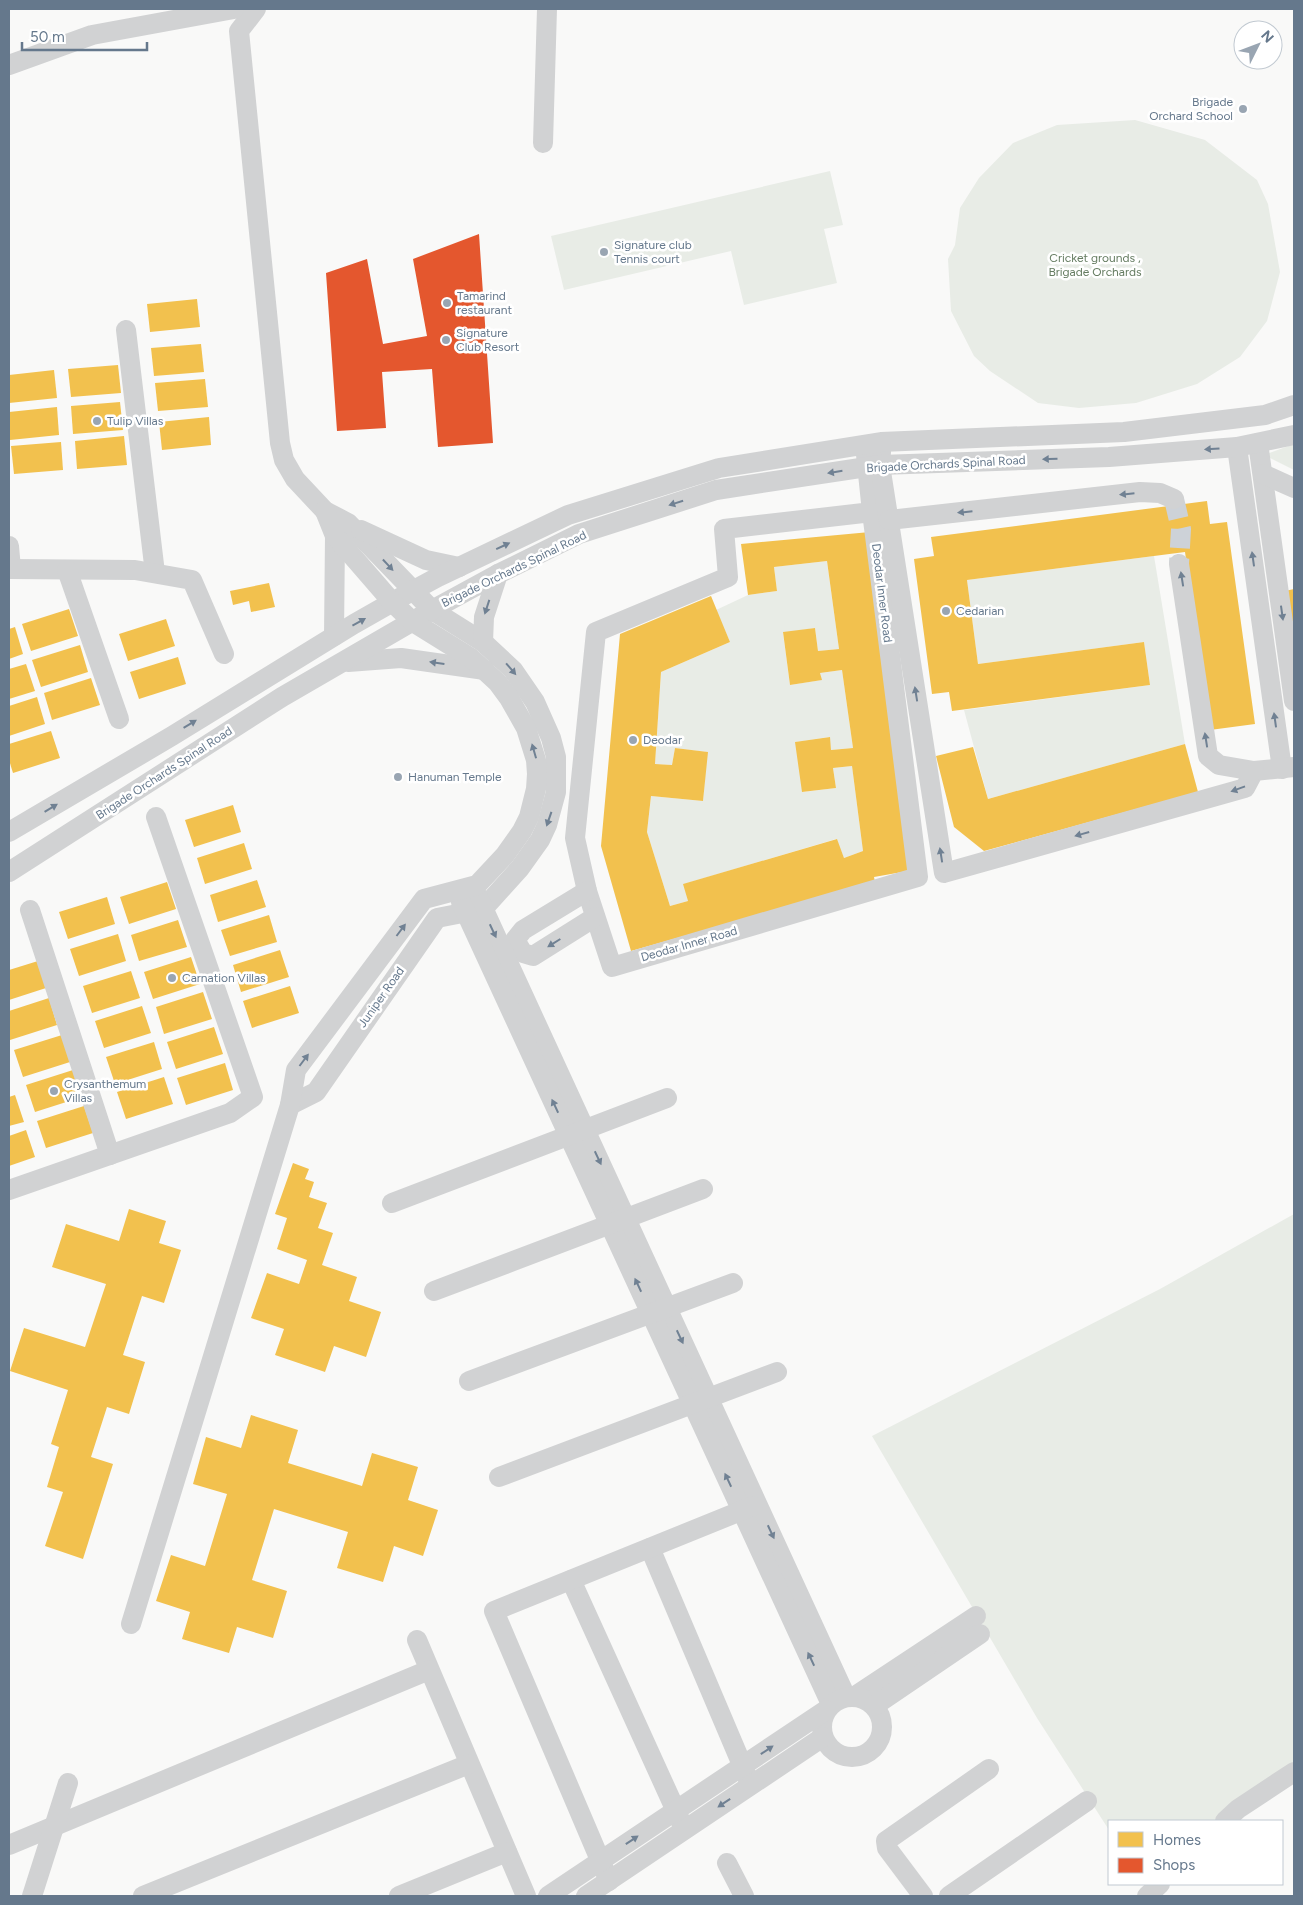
<svg xmlns="http://www.w3.org/2000/svg" width="1303" height="1905" font-family="Figtree,sans-serif">
<rect width="100%" height="100%" fill="#f9f9f8"/>
<g fill="#e8ece6">
<polygon points="1135,120 1205,140 1257,180 1268,204 1280,272 1267,321 1240,357 1197,384 1136,403 1079,408 1038,403 990,371 974,356 951,311 948,259 955,245 960,208 979,178 1013,143 1057,125"/>
<polygon points="830,171 843,225 824,229 837,283 744,305 731,251 564,290 551,236"/>
<polygon points="1294,444 1294,470 1264,455"/>
<polygon points="1154,556 1185,744 988,799 964,710 1150,685 1144,642 978,664 967,580"/>
<polygon points="827,561 839,649 818,651 815,628 783,633 790,685 821,680 820,673 842,670 853,748 831,750 829,737 796,742 803,792 836,788 833,768 852,766 863,851 844,858 836,839 684,884 688,901 670,906 647,832 651,796 703,801 707,752 675,748 672,765 655,764 661,672 730,642 716,610 748,595 777,591 774,567"/>
<polygon points="1294,1214 1294,1764 1214,1821 1109,1821 1109,1830 1037,1718 872,1436 1160,1289"/>
</g>
<g fill="#f2c14e">
<polygon points="197,299 200,327 150,332 147,304"/>
<polygon points="201,344 204,372 154,376 151,348"/>
<polygon points="118,365 121,393 71,397 68,369"/>
<polygon points="54,370 57,398 9,403 9,375"/>
<polygon points="205,379 208,407 158,411 155,383"/>
<polygon points="120,402 123,430 73,434 71,406"/>
<polygon points="57,407 59,435 10,440 9,412"/>
<polygon points="209,417 211,445 162,450 159,422"/>
<polygon points="124,436 127,465 77,469 75,441"/>
<polygon points="61,442 63,470 14,474 11,446"/>
<polygon points="1207,501 1210,524 1227,522 1255,724 1210,730 1185,552 967,580 978,664 1144,642 1150,685 952,711 949,692 932,694 914,559 934,556 931,537"/>
<polygon points="870,532 908,871 874,877 875,882 631,951 601,846 620,634 711,596 730,642 661,672 655,764 672,765 675,748 708,752 703,801 651,796 647,832 670,906 688,901 683,884 837,839 844,858 863,851 852,766 833,768 836,788 802,792 795,742 830,737 831,750 853,748 842,670 820,673 822,680 790,685 783,632 815,628 818,651 839,649 827,561 774,567 777,591 748,595 741,544"/>
<polygon points="269,583 275,607 251,612 249,601 233,605 230,591"/>
<polygon points="1294,589 1294,636 1285,591"/>
<polygon points="69,609 78,636 31,651 22,624"/>
<polygon points="166,619 175,646 128,661 119,634"/>
<polygon points="15,627 23,654 9,659 9,629"/>
<polygon points="80,645 88,672 41,687 32,660"/>
<polygon points="178,657 186,684 139,699 130,672"/>
<polygon points="26,664 35,691 9,699 9,669"/>
<polygon points="91,678 100,705 52,720 44,693"/>
<polygon points="37,697 45,724 9,736 9,706"/>
<polygon points="51,731 60,758 13,773 9,760 9,744"/>
<polygon points="1185,744 1198,792 984,851 954,827 936,756 973,747 988,799"/>
<polygon points="233,805 241,832 194,847 185,820"/>
<polygon points="244,843 252,869 205,884 197,858"/>
<polygon points="257,880 266,907 218,922 210,895"/>
<polygon points="167,882 176,909 129,924 120,897"/>
<polygon points="107,897 115,924 68,939 59,912"/>
<polygon points="269,915 277,942 230,956 221,930"/>
<polygon points="178,920 187,947 139,961 131,935"/>
<polygon points="118,934 126,961 79,976 70,949"/>
<polygon points="280,950 289,977 241,992 233,965"/>
<polygon points="191,957 200,984 153,999 144,972"/>
<polygon points="38,961 46,988 9,1000 9,970"/>
<polygon points="131,971 140,998 92,1013 83,986"/>
<polygon points="290,986 299,1013 252,1028 243,1001"/>
<polygon points="203,992 212,1019 164,1034 156,1007"/>
<polygon points="49,998 57,1025 10,1040 9,1011"/>
<polygon points="142,1006 151,1033 104,1048 95,1021"/>
<polygon points="214,1027 223,1054 176,1069 167,1042"/>
<polygon points="62,1035 70,1062 23,1077 14,1050"/>
<polygon points="154,1042 162,1069 115,1084 106,1057"/>
<polygon points="225,1063 233,1090 186,1105 177,1078"/>
<polygon points="73,1070 82,1097 35,1112 26,1085"/>
<polygon points="164,1077 173,1104 126,1119 117,1092"/>
<polygon points="15,1095 24,1122 9,1126 9,1097"/>
<polygon points="84,1106 93,1133 46,1148 37,1121"/>
<polygon points="26,1130 35,1157 9,1166 9,1136"/>
<polygon points="293,1163 309,1169 305,1179 314,1182 309,1197 327,1203 318,1228 333,1233 322,1265 357,1277 349,1301 381,1312 366,1357 334,1346 325,1372 275,1355 284,1329 251,1318 267,1273 299,1284 307,1260 277,1249 287,1218 275,1214"/>
<polygon points="129,1209 166,1221 159,1243 181,1250 164,1303 142,1296 123,1355 145,1362 129,1414 107,1407 91,1457 113,1464 83,1559 45,1546 63,1492 47,1487 59,1447 51,1444 68,1390 10,1371 24,1328 85,1347 106,1284 52,1267 66,1224 119,1241"/>
<polygon points="251,1415 298,1430 288,1463 362,1486 372,1453 418,1467 408,1500 438,1510 423,1556 394,1546 383,1582 337,1568 348,1532 274,1509 252,1580 287,1591 273,1638 237,1627 229,1653 182,1639 190,1612 156,1601 171,1555 205,1566 227,1494 193,1484 206,1437 241,1448"/>
</g>
<polygon fill="#e4572e" points="479,234 493,443 438,447 432,369 382,372 386,428 337,431 326,273 367,259 383,344 427,336 413,259"/>
<g fill="none" stroke-linecap="round" stroke-linejoin="round">
<polyline stroke="#cdd2d8" stroke-width="20" stroke-dasharray="20 10" stroke-linecap="butt" points="1174,499 1181,529 1179,564"/>
<g stroke="#d1d2d3" stroke-width="20">
<polyline points="256,9 239,31 280,443 284,460 295,479 325,511 348,523 432,610 483,642 513,670 535,702 551,738 556,757 556,792 547,825 540,840 520,868 483,909 437,918 316,1092 290,1105"/>
<polyline points="9,65 92,35 234,9"/>
<polyline points="543,143 547,9"/>
<polyline points="126,330 155,573"/>
<polyline points="1258,443 1294,701"/>
<polyline points="865,445 872,512 918,877 612,967 587,891 575,838 596,632 728,577 724,529 872,512"/>
<polyline points="1237,447 1282,769"/>
<polyline points="881,452 880,465 944,873 1245,788 1254,771 1294,767"/>
<polyline points="1263,474 1294,488"/>
<polyline points="889,520 1140,492 1160,493 1174,499"/>
<polyline points="361,530 426,560 459,567"/>
<polyline points="9,546 11,569"/>
<polyline points="1179,564 1208,756 1219,765 1254,771"/>
<polyline points="9,569 135,570 192,580 224,654"/>
<polyline points="67,570 119,719"/>
<polyline points="334,636 335,536"/>
<polyline points="483,642 484,617 498,574"/>
<polyline points="348,662 401,658 485,670"/>
<polyline points="9,832 172,736 354,624 412,591 438,577 568,515 719,468 881,442 1124,432 1265,415 1294,405"/>
<polyline points="9,872 282,697 432,610 498,574 579,534 716,490 880,465 1109,457 1237,447 1294,435"/>
<polyline points="587,891 523,930 515,940 523,953 533,956 595,917"/>
<polyline points="478,897 846,1697"/>
<polyline points="461,902 831,1704"/>
<polyline points="30,910 110,1155"/>
<polyline points="9,1190 230,1113 253,1097 156,817"/>
<polyline points="392,1203 667,1098"/>
<polyline points="434,1291 703,1189"/>
<polyline points="469,1381 733,1283"/>
<polyline points="499,1477 777,1372"/>
<polyline points="650,1548 748,1779"/>
<polyline points="571,1580 681,1822"/>
<polyline points="131,1624 290,1105 296,1070 424,899 477,885 505,855 522,831 529,817 536,789 537,774 536,760 526,728 509,698 498,683 471,658 413,622 393,603 335,536 325,511"/>
<polyline points="417,1640 526,1896"/>
<polyline points="855,1696 976,1616"/>
<circle cx="852" cy="1727" r="30"/>
<polyline points="874,1706 980,1634"/>
<polyline points="1225,1821 1238,1809 1294,1772"/>
<polyline points="9,1845 429,1670"/>
<polyline points="727,1863 744,1896"/>
<polyline points="609,1881 494,1611 753,1506"/>
<polyline points="32,1896 68,1783"/>
<polyline points="143,1896 469,1764"/>
<polyline points="399,1896 507,1852"/>
<polyline points="548,1896 826,1710"/>
<polyline points="586,1896 823,1737"/>
<polyline points="923,1896 887,1848 886,1841 989,1769"/>
<polyline points="949,1896 1087,1801"/>
<polyline points="1147,1896 1160,1884"/>
</g>
</g>
<defs><path id="oneway-solid" d="M-6-.8H1V-3.2L6.5 0L1 3.2V.8H-6Z" transform="scale(1.25)"/></defs>
<g fill="#708193">
<use href="#oneway-solid" transform="translate(1212 449) rotate(176)"/>
<use href="#oneway-solid" transform="translate(1050 459) rotate(178)"/>
<use href="#oneway-solid" transform="translate(835 472) rotate(171)"/>
<use href="#oneway-solid" transform="translate(1127 494) rotate(174)"/>
<use href="#oneway-solid" transform="translate(676 503) rotate(162)"/>
<use href="#oneway-solid" transform="translate(965 512) rotate(174)"/>
<use href="#oneway-solid" transform="translate(503 546) rotate(-25)"/>
<use href="#oneway-solid" transform="translate(1253 559) rotate(-98)"/>
<use href="#oneway-solid" transform="translate(388 565) rotate(47)"/>
<use href="#oneway-solid" transform="translate(1182 579) rotate(-99)"/>
<use href="#oneway-solid" transform="translate(487 607) rotate(108)"/>
<use href="#oneway-solid" transform="translate(1282 613) rotate(82)"/>
<use href="#oneway-solid" transform="translate(359 622) rotate(-29)"/>
<use href="#oneway-solid" transform="translate(437 663) rotate(-172)"/>
<use href="#oneway-solid" transform="translate(511 669) rotate(49)"/>
<use href="#oneway-solid" transform="translate(916 694) rotate(-99)"/>
<use href="#oneway-solid" transform="translate(1275 720) rotate(-98)"/>
<use href="#oneway-solid" transform="translate(190 724) rotate(-31)"/>
<use href="#oneway-solid" transform="translate(1206 740) rotate(-99)"/>
<use href="#oneway-solid" transform="translate(534 751) rotate(-106)"/>
<use href="#oneway-solid" transform="translate(1238 789) rotate(160)"/>
<use href="#oneway-solid" transform="translate(51 808) rotate(-31)"/>
<use href="#oneway-solid" transform="translate(549 819) rotate(109)"/>
<use href="#oneway-solid" transform="translate(1082 834) rotate(164)"/>
<use href="#oneway-solid" transform="translate(941 855) rotate(-99)"/>
<use href="#oneway-solid" transform="translate(401 930) rotate(-53)"/>
<use href="#oneway-solid" transform="translate(493 931) rotate(65)"/>
<use href="#oneway-solid" transform="translate(554 943) rotate(148)"/>
<use href="#oneway-solid" transform="translate(304 1060) rotate(-53)"/>
<use href="#oneway-solid" transform="translate(555 1106) rotate(-115)"/>
<use href="#oneway-solid" transform="translate(598 1158) rotate(65)"/>
<use href="#oneway-solid" transform="translate(638 1285) rotate(-115)"/>
<use href="#oneway-solid" transform="translate(680 1337) rotate(65)"/>
<use href="#oneway-solid" transform="translate(728 1480) rotate(-115)"/>
<use href="#oneway-solid" transform="translate(771 1532) rotate(65)"/>
<use href="#oneway-solid" transform="translate(811 1659) rotate(-115)"/>
<use href="#oneway-solid" transform="translate(767 1750) rotate(-34)"/>
<use href="#oneway-solid" transform="translate(724 1803) rotate(146)"/>
<use href="#oneway-solid" transform="translate(632 1840) rotate(-34)"/>
</g>
<g fill="#99a5b2" stroke="#fff" stroke-width="2">
<circle cx="1243" cy="109" r="5"/>
<circle cx="604" cy="252" r="5"/>
<circle cx="447" cy="303" r="5"/>
<circle cx="446" cy="340" r="5"/>
<circle cx="97" cy="421" r="5"/>
<circle cx="946" cy="611" r="5"/>
<circle cx="633" cy="740" r="5"/>
<circle cx="398" cy="777" r="5"/>
<circle cx="172" cy="978" r="5"/>
<circle cx="54" cy="1091" r="5"/>
</g>
<g text-anchor="middle" stroke-width="5" stroke-linejoin="round" paint-order="stroke">
<g font-size="12" fill="#65788c" stroke="#fff" text-anchor="start">
<text x="1233" y="106" text-anchor="end">Brigade<tspan x="1233" dy="14">Orchard School</tspan></text>
<text x="614" y="249">Signature club<tspan x="614" dy="14">Tennis court</tspan></text>
<text x="457" y="300">Tamarind<tspan x="457" dy="14">restaurant</tspan></text>
<text x="456" y="337">Signature<tspan x="456" dy="14">Club Resort</tspan></text>
<text x="107" y="425">Tulip Villas</text>
<text x="956" y="615">Cedarian</text>
<text x="643" y="744">Deodar</text>
<text x="408" y="781">Hanuman Temple</text>
<text x="182" y="982">Carnation Villas</text>
<text x="64" y="1088">Crysanthemum<tspan x="64" dy="14">Villas</tspan></text>
</g>
<g font-size="12" fill="#657c61" stroke="#fff">
<text x="1095" y="262">Cricket grounds ,<tspan x="1095" dy="14">Brigade Orchards</tspan></text>
</g>
<g font-size="12" fill="#65788c" stroke="#fff">
<text transform="translate(946 464) rotate(-3)" y="4">Brigade Orchards Spinal Road</text>
<text transform="translate(514 569) rotate(-26)" y="4">Brigade Orchards Spinal Road</text>
<text transform="translate(882 593) rotate(83)" y="4">Deodar Inner Road</text>
<text transform="translate(164 773) rotate(-33)" y="4">Brigade Orchards Spinal Road</text>
<text transform="translate(689 944) rotate(-16)" y="4">Deodar Inner Road</text>
<text transform="translate(381 997) rotate(-55)" y="4">Juniper Road</text>
</g>
</g>
<rect width="1303" height="1905" fill="none" stroke="#65788c" stroke-width="20"/>
<rect x="1108" y="1820" width="175" height="65" fill="#ffffff" stroke="#c1c9d1"/>
<rect x="1118" y="1832" width="25" height="15" fill="#f2c14e" stroke="#c1c9d1"/>
<text x="1153" y="1845" font-size="15" fill="#65788c">Homes</text>
<rect x="1118" y="1858" width="25" height="15" fill="#e4572e" stroke="#c1c9d1"/>
<text x="1153" y="1870" font-size="15" fill="#65788c">Shops</text>
<g transform="translate(1258 45) rotate(48)"><circle r="24" fill="#ffffff" stroke="#c1c9d1"/>
<path d="M0-4L9 19L0 12L-9 19Z" fill="#99a5b2"/>
<text y="-8" font-size="14" font-weight="bold" text-anchor="middle" fill="#65788c">N</text>
</g>
<path d="M22 42v8h125v-8" fill="none" stroke="#65788c" stroke-width="2.5"/>
<text x="30" y="42" font-size="15" fill="#65788c" stroke="#ffffff" stroke-width="4" paint-order="stroke">50 m</text>
</svg>
